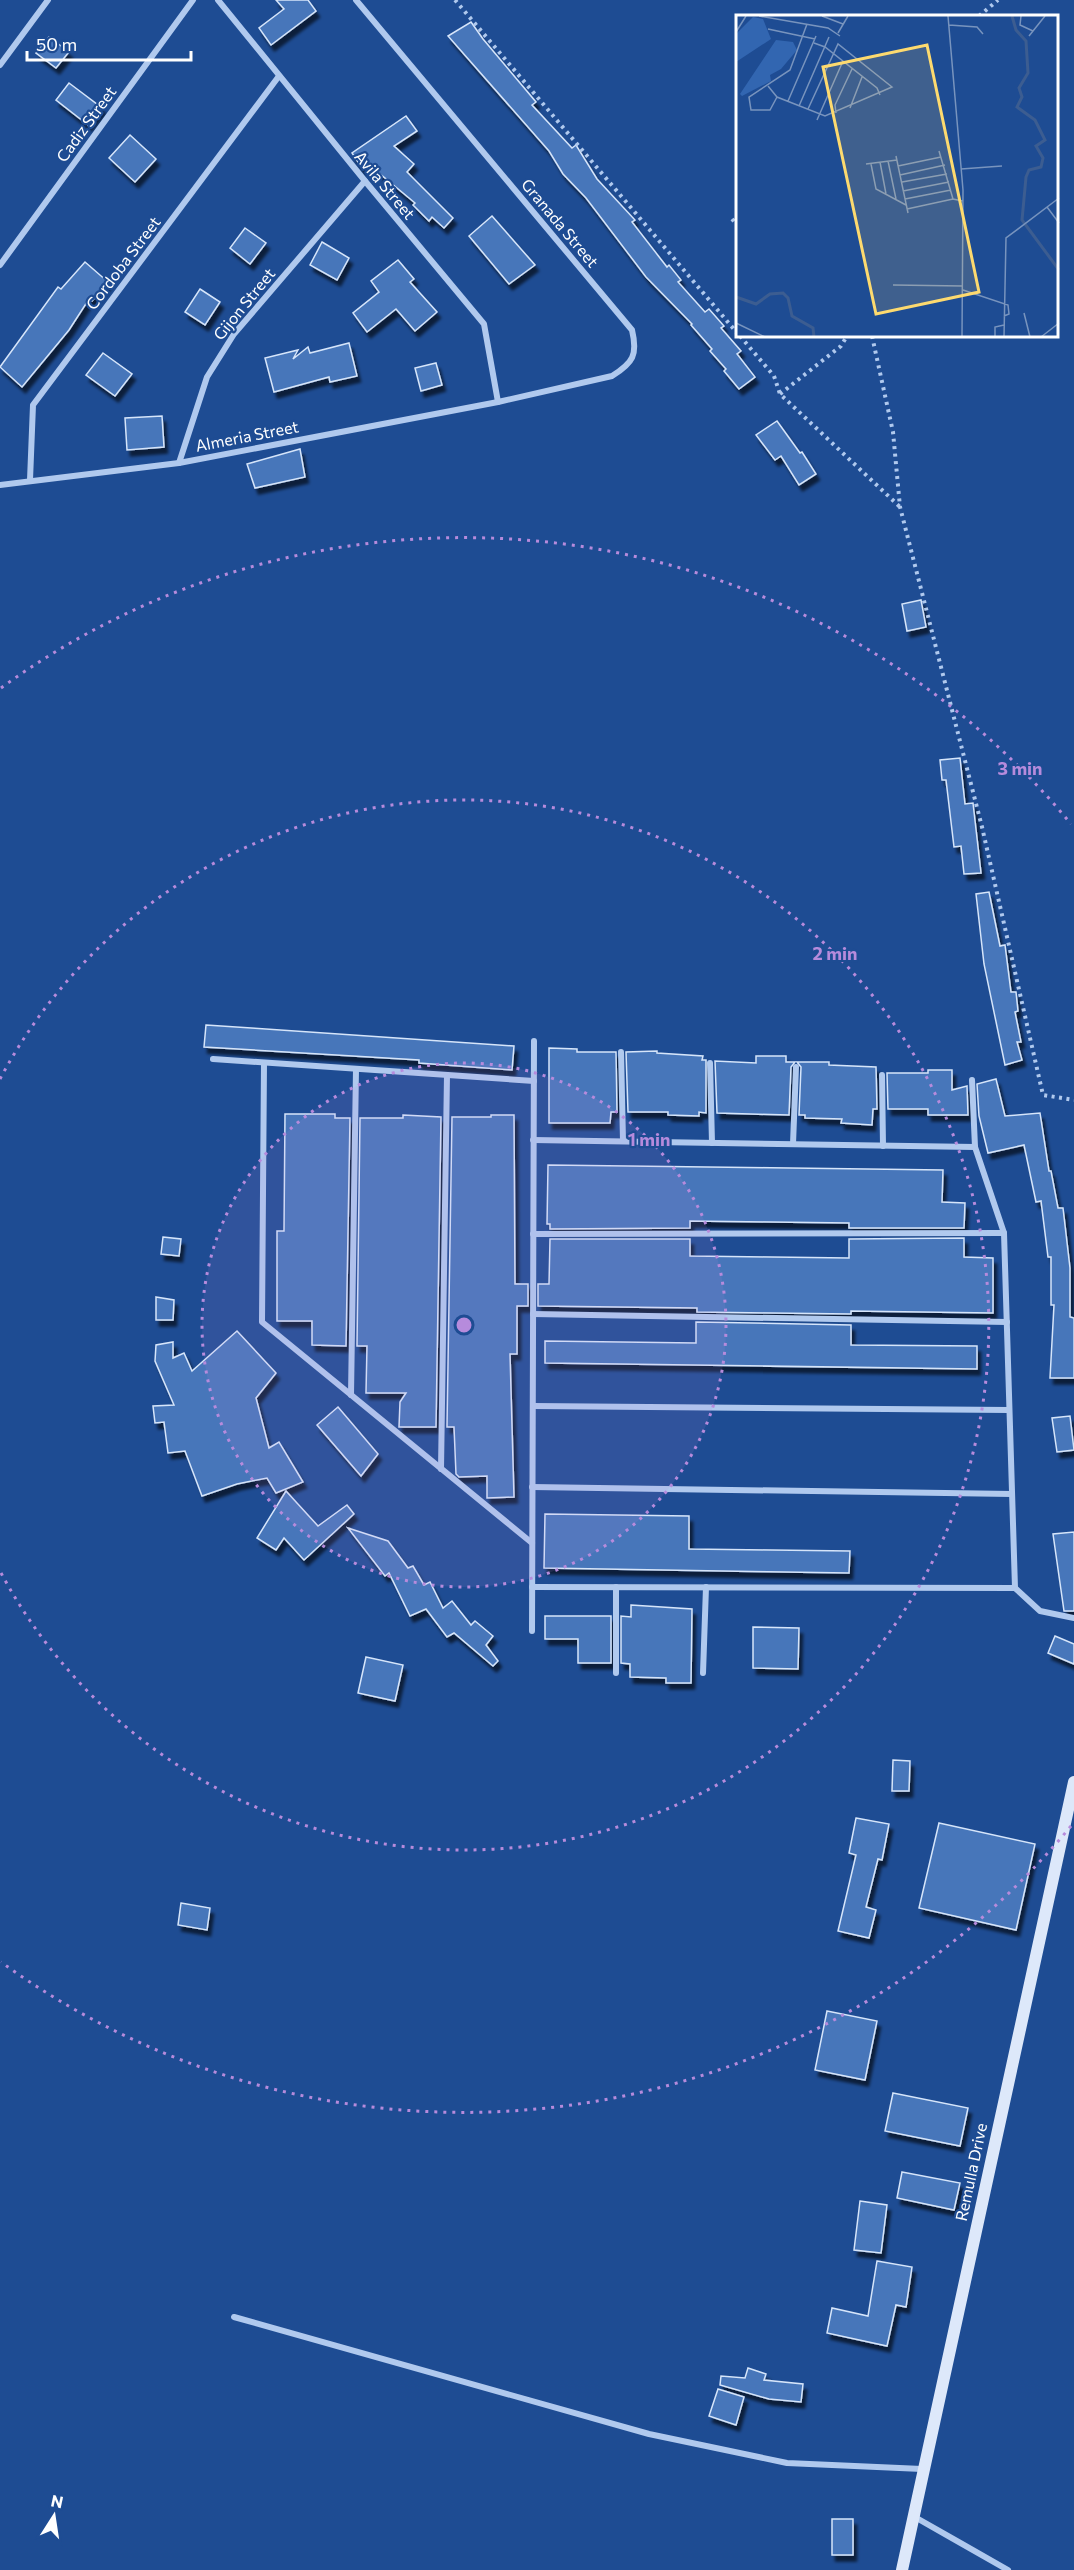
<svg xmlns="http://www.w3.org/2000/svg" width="1074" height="2570" font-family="Commissioner,sans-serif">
<defs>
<filter id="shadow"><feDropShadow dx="3.5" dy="6" stdDeviation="1.5" flood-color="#0009"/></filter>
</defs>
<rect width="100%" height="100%" fill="#1e4c93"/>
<g fill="#4676ba" stroke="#d6e5fa" stroke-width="1.5" filter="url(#shadow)">
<polygon points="276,0 308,0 316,11 271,45 259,28 284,9"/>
<polygon points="471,22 483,39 536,102 532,105 572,148 576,145 597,179 635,220 632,222 667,267 669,265 681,280 678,282 705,312 709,309 724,326 721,328 741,351 737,354 755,377 739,389 724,371 726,369 710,351 712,349 691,325 692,324 646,277 586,198 563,174 549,151 448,36"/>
<polygon points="49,37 69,52 56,68 36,53"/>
<polygon points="69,83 102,108 88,125 56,100"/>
<polygon points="406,116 417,131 394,146 414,164 407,172 453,218 444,228 432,217 429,221 413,205 415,203 368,164 362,168 352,153"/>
<polygon points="130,135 156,159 135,182 109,158"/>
<polygon points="492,216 535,265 509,284 469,236"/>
<polygon points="245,228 266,243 250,264 230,248"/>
<polygon points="322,242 349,258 337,280 310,265"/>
<polygon points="398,260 414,279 410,282 437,312 415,331 396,309 367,332 353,313 379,292 371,281"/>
<polygon points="85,262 108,282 92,301 89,299 69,330 22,387 0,367 58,287 61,289"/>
<polygon points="200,289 220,302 205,325 185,312"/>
<polygon points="349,343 357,376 330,382 329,377 274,392 265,358 298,350 293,359 308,347 310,353"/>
<polygon points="103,353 132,374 115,396 86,375"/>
<polygon points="436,363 442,385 421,391 415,368"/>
<polygon points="162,416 164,447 127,450 125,418"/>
<polygon points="777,421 800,453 802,452 816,474 799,485 781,456 775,460 756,435"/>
<polygon points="300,449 305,477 255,488 247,464"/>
<polygon points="921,600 926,627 907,631 902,604"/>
<polygon points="960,758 965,804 973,803 981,873 964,874 961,846 954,847 946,780 942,780 940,760"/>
<polygon points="989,892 1000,946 1005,945 1011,992 1016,992 1018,1011 1015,1012 1021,1042 1017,1042 1022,1060 1005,1065 984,964 976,894"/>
<polygon points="206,1025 514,1046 512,1070 419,1063 419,1060 204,1047"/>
<polygon points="549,1048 577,1049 577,1052 616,1052 617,1112 611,1112 610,1123 549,1123"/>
<polygon points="657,1051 657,1053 703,1056 702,1060 706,1060 706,1113 699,1112 699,1116 668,1115 668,1112 628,1112 626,1052"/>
<polygon points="756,1056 786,1056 786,1062 795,1062 791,1067 789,1115 717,1113 715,1061 756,1063"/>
<polygon points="797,1062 829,1062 829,1065 876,1067 877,1109 873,1109 872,1125 841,1123 842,1119 805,1118 805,1115 799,1115 801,1067"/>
<polygon points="928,1070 952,1070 952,1090 967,1086 968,1115 928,1115 928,1109 888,1109 887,1073 928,1073"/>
<polygon points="996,1079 1005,1116 1040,1113 1049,1171 1051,1171 1058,1208 1063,1208 1070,1268 1070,1317 1074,1318 1074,1378 1050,1378 1054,1305 1051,1305 1051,1257 1048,1257 1041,1201 1036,1202 1024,1145 988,1153 979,1116 977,1084"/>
<polygon points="285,1114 335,1114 335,1118 350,1118 346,1346 312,1345 312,1321 277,1321 277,1231 284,1231"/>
<polygon points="403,1115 441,1117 436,1427 399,1427 400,1402 406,1393 366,1393 367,1346 357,1346 360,1118 403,1118"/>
<polygon points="491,1115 514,1115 515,1284 528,1284 528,1306 517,1306 517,1354 510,1354 514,1497 487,1498 487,1476 459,1477 456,1474 454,1427 447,1427 452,1117 491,1117"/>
<polygon points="548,1165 943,1170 942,1202 965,1203 964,1228 849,1228 849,1223 690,1221 690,1228 550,1229 550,1224 547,1224"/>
<polygon points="163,1237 181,1239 179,1256 161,1254"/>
<polygon points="964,1238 964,1257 993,1258 993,1313 851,1311 851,1314 697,1312 697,1308 538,1306 538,1284 549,1284 550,1239 690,1239 690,1256 849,1258 849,1239"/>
<polygon points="156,1297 174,1300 173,1320 156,1320"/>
<polygon points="696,1322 851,1325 851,1345 977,1346 977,1369 545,1363 545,1341 696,1343"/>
<polygon points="237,1331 276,1373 256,1398 269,1448 279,1442 303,1482 276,1493 267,1478 237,1484 202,1496 185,1451 168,1453 164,1422 155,1423 153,1406 174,1405 155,1361 156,1345 173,1342 173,1358 184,1353 192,1371"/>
<polygon points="338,1407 378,1454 361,1476 317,1425"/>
<polygon points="1070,1416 1074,1450 1057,1452 1052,1418"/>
<polygon points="286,1491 318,1526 347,1505 354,1514 304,1560 284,1538 276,1550 257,1538"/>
<polygon points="545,1514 689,1516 689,1549 850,1551 849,1573 544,1568"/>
<polygon points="348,1528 388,1541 408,1568 413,1566 424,1585 430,1582 443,1608 452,1601 471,1625 475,1621 493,1636 486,1645 498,1661 493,1666 454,1633 447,1637 426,1609 410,1616 389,1573 385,1576"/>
<polygon points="1074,1532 1074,1611 1064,1611 1053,1534"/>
<polygon points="631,1605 692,1609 691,1683 666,1683 666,1678 630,1677 630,1664 621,1663 621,1616 631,1617"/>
<polygon points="545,1616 611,1616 611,1663 578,1663 578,1639 545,1639"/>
<polygon points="753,1627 799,1628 798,1669 753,1668"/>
<polygon points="1055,1636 1074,1644 1074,1664 1048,1653"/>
<polygon points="366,1657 403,1665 395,1701 358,1693"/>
<polygon points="893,1760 910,1761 909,1791 892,1791"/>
<polygon points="856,1818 889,1824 882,1860 878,1859 866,1907 876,1910 869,1938 838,1931 856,1855 849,1853"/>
<polygon points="939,1823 1035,1844 1016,1930 919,1908"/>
<polygon points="181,1903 210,1908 207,1930 178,1925"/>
<polygon points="827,2011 877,2021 865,2080 815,2070"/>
<polygon points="893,2093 968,2108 960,2146 885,2131"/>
<polygon points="902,2172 960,2183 954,2210 897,2198"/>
<polygon points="860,2201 887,2205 881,2253 854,2250"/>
<polygon points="877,2261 912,2267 906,2307 896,2305 887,2346 827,2333 832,2308 868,2316"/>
<polygon points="748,2368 766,2374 764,2380 803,2384 801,2402 769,2399 720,2385 721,2376 745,2378"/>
<polygon points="718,2389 744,2397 736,2425 709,2416"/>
<rect x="832" y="2519" width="21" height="36"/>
</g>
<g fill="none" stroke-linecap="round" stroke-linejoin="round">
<g stroke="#b0c9ee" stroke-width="4" stroke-dasharray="3 4.5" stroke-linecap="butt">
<polyline points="455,0 738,334"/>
<polyline points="979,16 998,0"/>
<polyline points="732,219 738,226"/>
<polyline points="740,336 774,376 780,394 900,507"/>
<polyline points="872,336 893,432 900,507 982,827 1043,1095 1074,1100"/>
<polyline points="780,394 841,346 847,336"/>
</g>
<g stroke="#b0c9ee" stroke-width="6">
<polyline points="218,0 365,181 484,324 498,402"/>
<polyline points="0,65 48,0"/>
<polyline points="0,265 193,0"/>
<polyline points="179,463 207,377 234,334 365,181"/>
<polyline points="30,480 33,405 279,76"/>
<path d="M0 485 179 463 498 402 612 376C633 363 638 355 632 330L356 0"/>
<polyline points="621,1052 623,1141"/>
<polyline points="213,1059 534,1081"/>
<polyline points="264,1063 262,1322 532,1543"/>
<polyline points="710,1063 712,1143"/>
<polyline points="882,1075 883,1146"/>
<polyline points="972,1080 975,1147 1004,1233 1015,1588 1040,1611 1074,1618"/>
<polyline points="533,1140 975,1147"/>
<polyline points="793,1144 796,1067"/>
<polyline points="533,1234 1004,1233"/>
<polyline points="533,1314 1007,1322"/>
<polyline points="351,1395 356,1069"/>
<polyline points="533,1406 1009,1410"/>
<polyline points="441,1469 447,1075"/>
<polyline points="532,1487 1012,1494"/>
<polyline points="532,1587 1015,1588"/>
<polyline points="532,1631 534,1041"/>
<polyline points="616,1673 616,1587"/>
<polyline points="703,1673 706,1587"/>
<polyline points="234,2317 649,2434 787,2463 922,2469"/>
<polyline points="913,2516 1008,2570"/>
</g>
<polyline stroke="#dde8fa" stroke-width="12" points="902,2570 1074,1782"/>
</g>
<circle cx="464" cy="1325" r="262" fill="#b68bdc" fill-opacity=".12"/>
<g fill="none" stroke="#b68bdc" stroke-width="3" stroke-dasharray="3 6">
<circle cx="464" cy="1325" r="262"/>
<path d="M0 1079A525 525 0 1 1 0 1571"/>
<path d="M1071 1826A787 787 0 0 1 1 1962M1 688A787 787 0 0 1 1071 824"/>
</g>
<g text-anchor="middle" stroke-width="4.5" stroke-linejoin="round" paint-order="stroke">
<g font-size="16" fill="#fff" stroke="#1e4c93">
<text transform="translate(86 124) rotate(-54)" y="6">Cadiz Street</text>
<text transform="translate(385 185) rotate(50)" y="6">Avila Street</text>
<text transform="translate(560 223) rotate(50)" y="6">Granada Street</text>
<text transform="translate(123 263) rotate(-53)" y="6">Cordoba Street</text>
<text transform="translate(244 304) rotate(-51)" y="6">Gijon Street</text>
<text transform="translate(247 436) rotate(-11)" y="6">Almeria Street</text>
<text transform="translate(971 2172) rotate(-78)" y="6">Remulla Drive</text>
</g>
</g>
<g transform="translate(736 15)">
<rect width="322" height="322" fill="#1e4c93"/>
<path d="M17 2 27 4 35 24 0 47V19ZM40 25 57 27 61 35 45 54 34 60 35 66 6 81 4 79Z" fill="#3266b1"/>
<path fill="none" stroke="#3c5d91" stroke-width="3" d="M276 1 280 15 290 26 292 58 283 73 286 82 281 92 299 105 309 125 300 131 307 143 305 152 293 155 290 162 286 205 323 255M0 282 20 289 34 279 47 278 52 283 56 301 77 313 78 322"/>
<path fill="none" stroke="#7894be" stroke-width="1.5" d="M23 1 92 13 104 21M86 1 107 9M212 1 227 175 226 322M285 1 284 10 297 16M213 10 241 12 247 19M32 14 79 24M0 17 10 1M102 18 112 1M293 21 309 1M78 28 89 32 141 73 144 80M32 71 41 82 89 101 156 72 102 29 72 94M41 82 34 95H15L13 82 54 55 71 9M52 86 80 21M63 91 93 22M114 93 126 62M100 98 99 90 116 54M81 105 107 46M203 136 217 184 227 186M160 141 172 198M152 146 160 184M144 147 150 179M130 149 161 145M135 149 140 174 170 190M162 151 205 142M225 154 266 151M164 160 209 150M166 167 211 159M167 176 213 167M169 184 215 175M311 192 323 208M171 194 217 184M157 270 227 271M227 275 272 290 273 299 268 301M288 298 294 322M0 308 29 322M259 322V312L268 310M268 322 270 223 323 183M305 322 323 308"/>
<path fill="#fdda6f" fill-opacity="0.15" stroke="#fdda6f" stroke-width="3" d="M191 30 243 277 140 299 87 52Z"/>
<rect width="322" height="322" fill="none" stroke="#fff" stroke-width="3"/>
</g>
<circle cx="464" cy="1325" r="9" fill="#b68bdc" stroke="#1e4c93" stroke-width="3"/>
<g font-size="18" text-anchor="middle" font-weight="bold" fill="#b68bdc" stroke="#1e4c93" stroke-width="4.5" stroke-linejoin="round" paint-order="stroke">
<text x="1020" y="775">3 min</text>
<text x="835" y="960">2 min</text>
<text x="649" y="1146">1 min</text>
</g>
<g transform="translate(54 2516) rotate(12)" stroke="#1e4c93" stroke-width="4.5" paint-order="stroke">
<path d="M0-4.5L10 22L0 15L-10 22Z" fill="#ffffff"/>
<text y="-9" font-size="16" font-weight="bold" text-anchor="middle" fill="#ffffff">N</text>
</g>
<path d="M27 51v9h164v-9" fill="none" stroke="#ffffff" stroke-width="3"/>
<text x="36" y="51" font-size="18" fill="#ffffff" stroke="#1e4c93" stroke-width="4.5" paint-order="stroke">50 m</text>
</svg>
